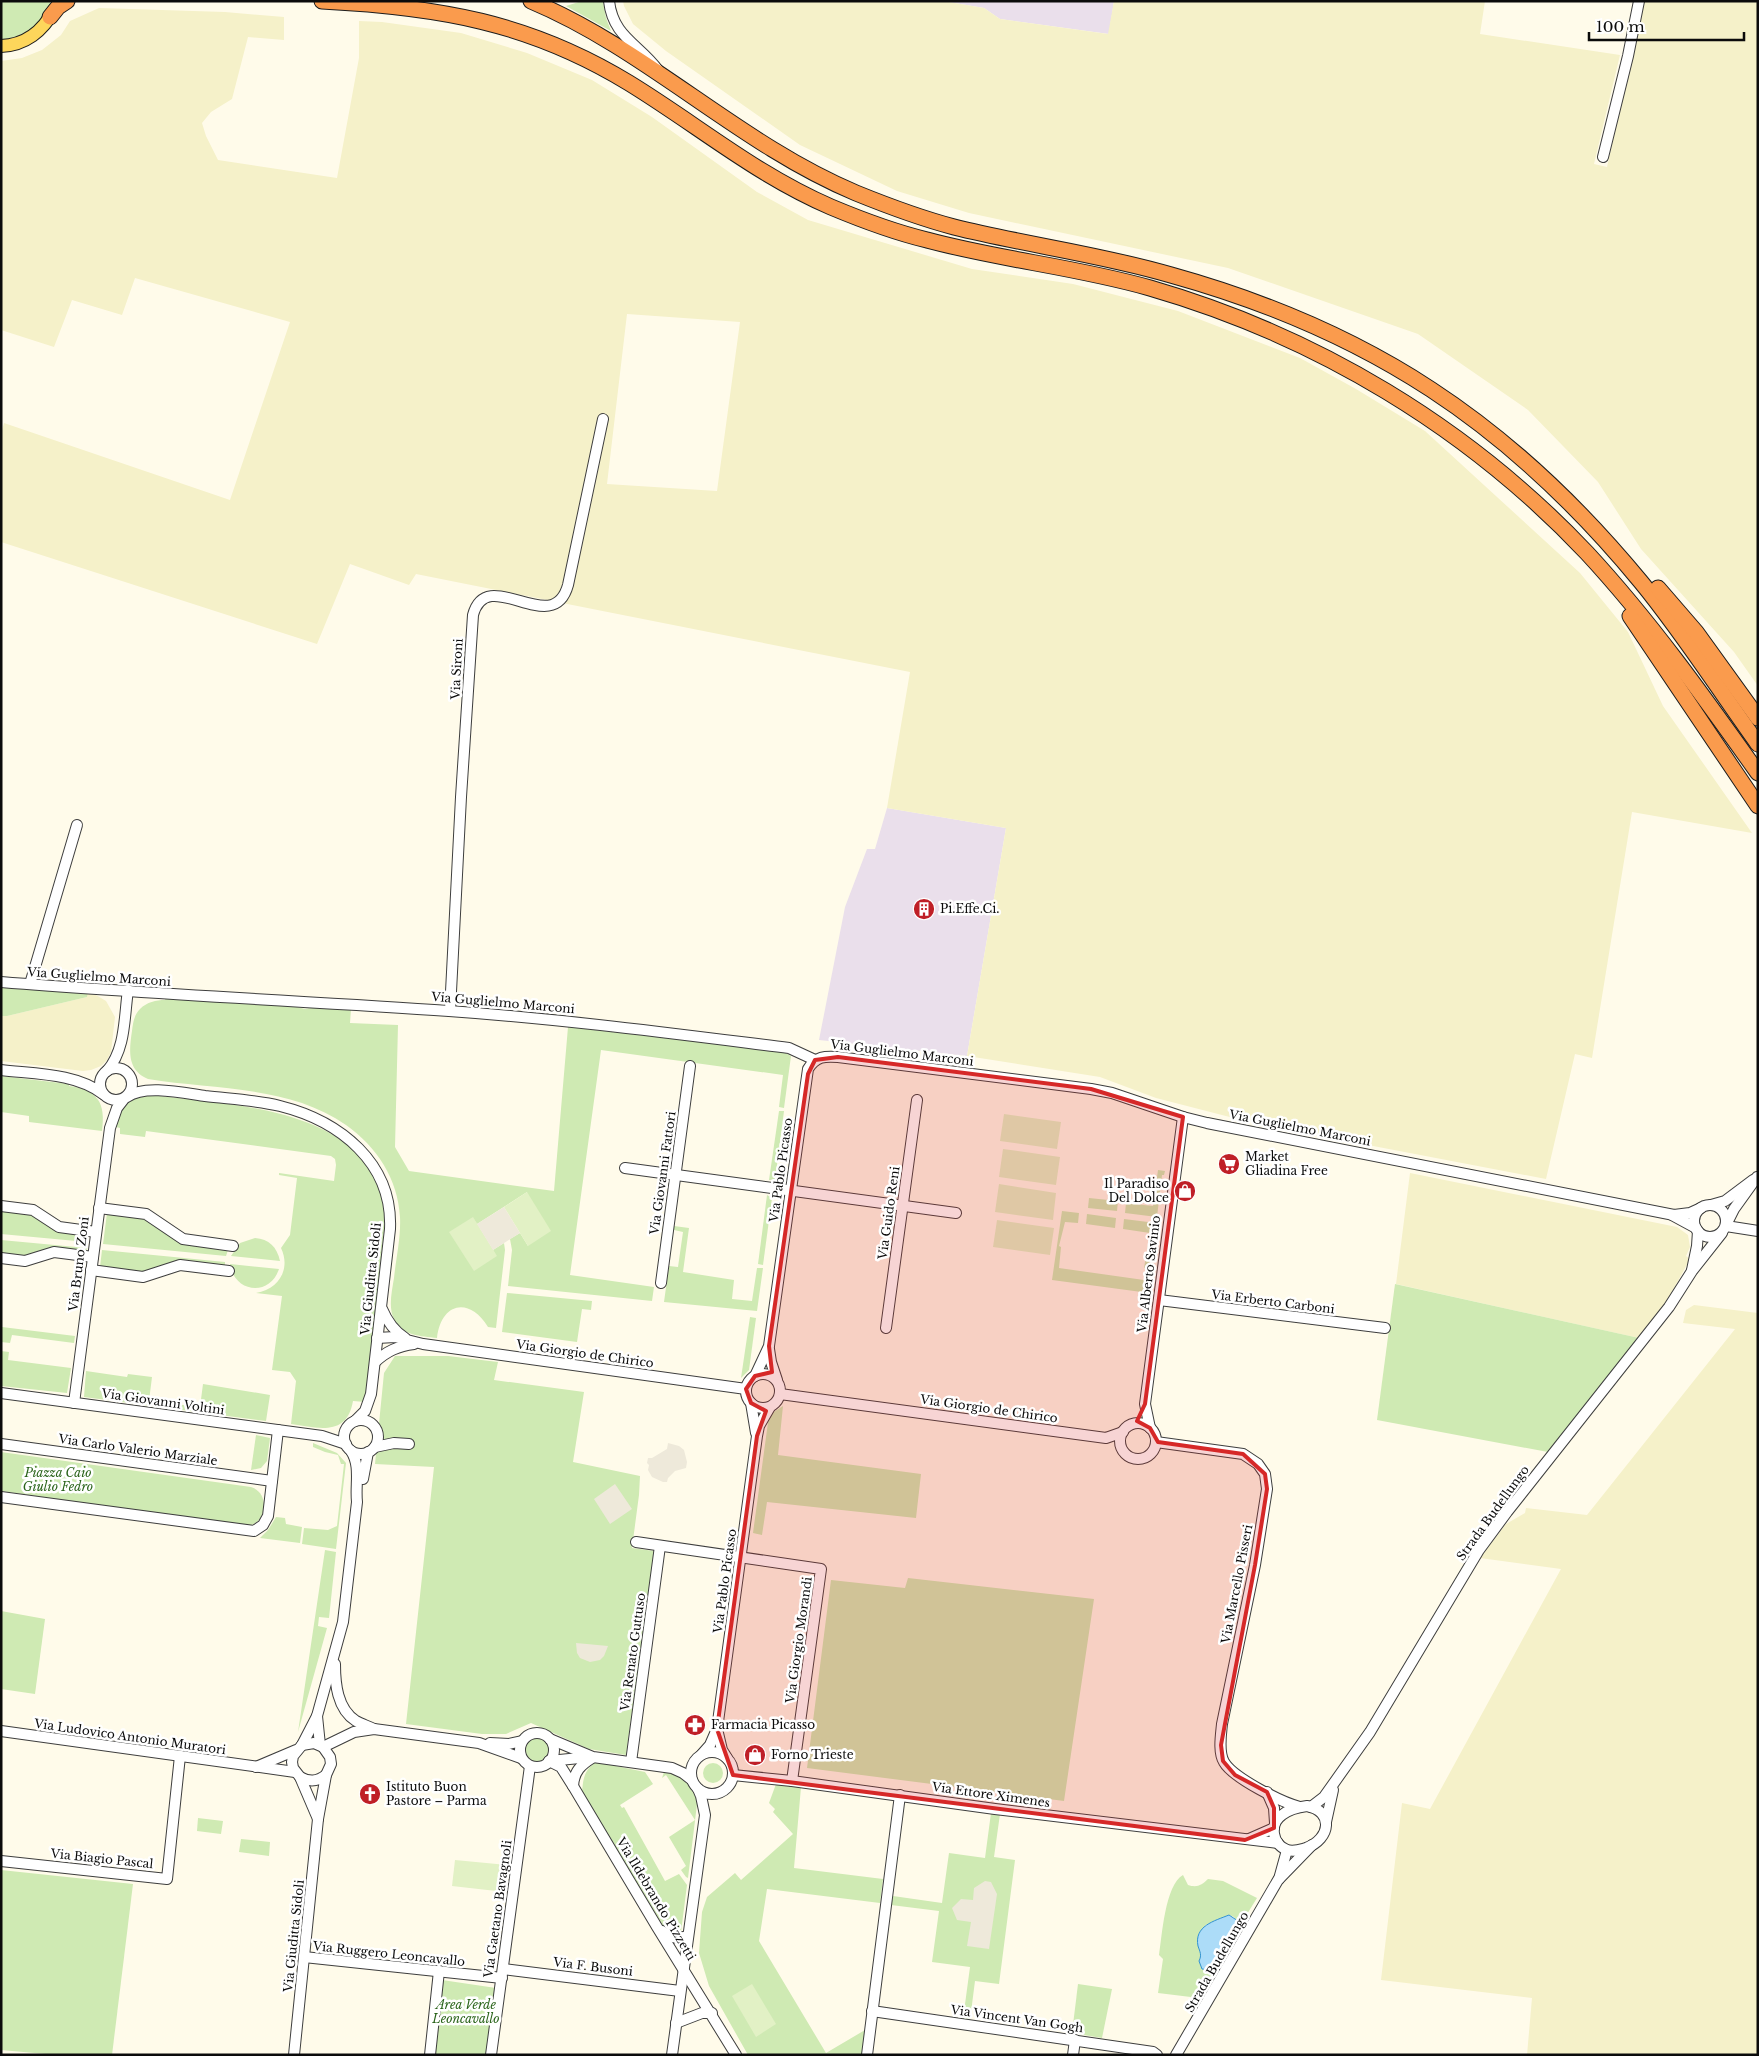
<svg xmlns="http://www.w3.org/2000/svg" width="1759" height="2056" font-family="'Libre Baskerville',serif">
<rect width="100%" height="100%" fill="#fffbea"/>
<g fill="#eadfeb">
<polygon points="943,1 1114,1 1109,34 1000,19 984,8"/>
<polygon points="887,808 1006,828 967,1056 819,1040 845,907 867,849 875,849"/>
</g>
<g fill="#f5f1c9" fill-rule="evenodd">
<polygon points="623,1 943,1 984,8 1000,19 1108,34 1114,1 1485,1 1480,34 1620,55 1594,164 1607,167 1644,1 1758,1 1758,686 1734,652 1641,549 1598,482 1528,410 1418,334 1228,268 969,213 897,191 800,145 666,51 633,24 624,6"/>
<path d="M99 8 225 12 284 17V40L248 37 232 99 211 112 202 123 206 136 218 160 337 178 359 58V21L382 22 461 33 527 53 592 80 652 117 757 192 808 220 972 269 1073 284 1178 311 1300 358 1356 389 1425 431 1580 573 1628 632 1663 706 1752 833 1632 812 1592 1058 1575 1054 1546 1179 1253 1123 1156 1098 1100 1077 967 1056 1006 828 887 808 910 672 416 574 409 585 350 564 317 644 1 542V434L4 423 230 500 290 322 135 278 122 315 72 300 54 347 1 330V61L22 58 42 50 61 35 70 21ZM627 314 740 322 717 491 607 484Z"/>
<polygon points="87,993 96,995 106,1001 115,1017 111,1052 107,1060 101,1066 91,1070 83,1071 1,1061 1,1016 7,1016 87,997"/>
<polygon points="1410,1173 1677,1227 1688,1235 1690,1247 1686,1256 1690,1259 1667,1301 1639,1338 1396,1284"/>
<polygon points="1694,1305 1758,1313 1758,2055 1527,2055 1532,1998 1381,1980 1402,1803 1430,1809 1561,1569 1480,1558 1506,1524 1525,1513 1526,1508 1587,1515 1735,1329 1683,1323 1686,1310"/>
</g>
<g fill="#cfeab3">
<path d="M1 1H51C44 24 24 37 1 40Z"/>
<polygon points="582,1 603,1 606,18 611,31 566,6"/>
<polygon points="1,986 88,991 87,997 7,1016 1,1016"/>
<path d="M166 997 289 1005 305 1009 317 1007 351 1009 350 1023 398 1025 395 1147 409 1171 554 1191 568 1027 782 1051 791 1056 784 1108 779 1107 783 1075 601 1050 570 1275 654 1287 652 1301 508 1286 512 1250 510 1239 520 1233 528 1246 527 1192 477 1224 473 1218 497 1257 493 1250 504 1243 505 1250 496 1328 488 1327C469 1296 441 1303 437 1338 421 1336 402 1336 394 1319 388 1307 392 1291 394 1278 396 1258 401 1237 400 1217 398 1179 377 1147 346 1125 289 1085 214 1090 148 1079 127 1070 129 1051 132 1031 133 1023 134 1015 140 1009 147 1002 156 1000 165 1000Z"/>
<path d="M1 1076 69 1084V1086C98 1090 106 1103 102 1131L29 1122V1116L1 1112Z"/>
<path d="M150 1095C233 1105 382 1107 385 1222L365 1402 353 1401C347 1437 318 1428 291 1424L296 1381 290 1372 272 1370 282 1296 256 1293C279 1289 291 1269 281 1248L290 1235 297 1178 279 1175V1173L334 1181 336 1165 335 1159 331 1156 146 1131 145 1137 120 1134V1128L116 1127C120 1105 128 1098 150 1095Z"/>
<polygon points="779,1111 784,1111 775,1180 769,1180"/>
<polygon points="1158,1170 1165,1171 1164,1175 1162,1175 1157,1217 1125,1213 1126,1203 1153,1206"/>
<polygon points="767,1195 772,1198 763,1265 758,1264"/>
<polygon points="1089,1198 1118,1201 1117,1211 1088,1208"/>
<polygon points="1,1210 31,1214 88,1235 87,1242 1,1234"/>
<polygon points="1062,1211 1079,1213 1078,1223 1065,1222 1059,1246 1061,1247 1059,1268 1151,1281 1149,1293 1052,1280"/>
<polygon points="107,1213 145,1218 183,1244 228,1250 226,1256 103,1244"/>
<polygon points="1087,1214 1116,1218 1115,1228 1086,1224"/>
<polygon points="1124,1219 1156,1223 1150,1265 1153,1266 1152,1270 1144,1268 1150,1233 1123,1229"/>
<polygon points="674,1226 689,1228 683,1272 734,1280 732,1299 752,1301 757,1268 763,1268 757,1311 664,1302 669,1266 678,1267 683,1232 674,1230"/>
<path d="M255 1238C269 1239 277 1247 280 1261L231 1256 240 1243Z"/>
<polygon points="1,1240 87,1248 86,1252 26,1257 1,1254"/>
<polygon points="102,1250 225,1262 225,1266 179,1260 141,1273 100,1267"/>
<path d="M230 1264 279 1269C270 1297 234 1293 230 1264Z"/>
<polygon points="1395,1284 1639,1338 1548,1452 1377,1420"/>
<polygon points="507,1293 592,1301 591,1310 582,1309 577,1342 502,1332"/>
<polygon points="750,1317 756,1318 749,1370 741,1378"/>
<polygon points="2,1327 75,1336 74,1343 12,1335 10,1343 1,1342"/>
<polygon points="1,1351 9,1352 8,1360 71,1368 67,1393 1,1386"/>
<polygon points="395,1356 448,1356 498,1362 494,1380 584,1392 573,1462 640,1476 639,1495 632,1548 654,1551 626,1755 589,1749 531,1723 506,1734 482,1734 406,1724 434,1467 375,1464 384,1373"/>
<polygon points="86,1371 127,1377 128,1374 152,1377 149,1401 200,1407 203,1384 270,1395 266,1421 84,1397"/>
<polygon points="783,1406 778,1455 921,1474 916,1518 767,1502 762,1535 753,1533 769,1415"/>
<polygon points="256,1435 270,1438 267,1461 261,1468 251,1470"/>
<polygon points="313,1443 337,1453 346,1463 336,1549 302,1544 304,1528 328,1530 337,1526 344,1464 341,1464 338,1455 325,1452 313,1447"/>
<path d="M1 1452 251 1487C271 1493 267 1526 245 1526L1 1491Z"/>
<polygon points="276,1517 285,1518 286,1524 302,1527 300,1543 260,1538 268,1530"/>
<polygon points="325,1550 336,1552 329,1618 319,1617 318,1626 327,1628 298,1732"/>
<polygon points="908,1578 1094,1599 1064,1801 807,1768 831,1580 905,1588"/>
<polygon points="1,1611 45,1619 35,1694 1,1689"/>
<circle cx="537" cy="1750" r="12"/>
<path d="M596 1762 645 1772 653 1784 620 1805 622 1808 624 1807 665 1881 679 1874 687 1885 681 1932 677 1933 664 1927 582 1793C583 1779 584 1770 596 1762Z"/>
<circle cx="713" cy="1773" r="10"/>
<path d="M664 1772C669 1773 677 1773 681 1776 688 1780 688 1790 698 1796L688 1878 686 1877 681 1870 686 1866 669 1837 695 1820 666 1775 662 1778Z"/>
<polygon points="776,1784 801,1787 794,1868 883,1879 880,1903 767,1889 759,1941 826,2053 865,2030 862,2055 748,2055 709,1986 699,1953 702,1912 707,1897 735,1873 741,1880 793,1834 773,1812 775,1809 769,1803"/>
<polygon points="991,1813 1000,1814 994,1857 1015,1860 999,1984 975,1981 970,2020 963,2019 970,1967 932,1962 939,1911 891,1905 893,1896 942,1903 949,1853 985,1858"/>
<polygon points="198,1818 223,1821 221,1834 197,1831"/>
<polygon points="241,1839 270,1842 269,1856 239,1852"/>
<polygon points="1,1870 133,1884 112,2055 57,2055 1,2050"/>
<path d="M1183 1875 1188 1885C1197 1888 1202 1885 1208 1879L1223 1881 1257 1898 1239 1927 1234 1917 1229 1915 1211 1924 1205 1925 1209 1970 1217 1967 1199 1998 1158 1993 1163 1959 1159 1955C1162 1936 1165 1885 1183 1875Z"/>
<polygon points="442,1980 496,1988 487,2055 434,2055"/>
<polygon points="1078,1984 1112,1989 1102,2038 1072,2033"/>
</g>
<g fill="#e2f1c5">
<polygon points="1004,1114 1061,1122 1057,1149 1000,1141"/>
<polygon points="1003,1149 1060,1157 1056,1185 999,1177"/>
<polygon points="999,1184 1056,1193 1053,1220 995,1212"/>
<polygon points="527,1192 551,1231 528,1246 504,1207"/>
<polygon points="473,1217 497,1256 474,1271 449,1232"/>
<polygon points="997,1220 1054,1228 1050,1255 993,1247"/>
<polygon points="455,1860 507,1865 505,1892 452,1886"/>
<polygon points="752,1984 776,2024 756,2037 732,1996"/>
</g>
<g fill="#eee9da">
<polygon points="504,1207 520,1233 493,1250 477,1224"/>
<polygon points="668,1443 679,1446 684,1450 687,1462 686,1468 675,1471 668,1478 667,1482 663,1482 652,1477 648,1470 649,1465 647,1463 648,1458 652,1458 667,1449"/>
<polygon points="615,1484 632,1509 610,1524 594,1499"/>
<polygon points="576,1643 608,1646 604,1656 600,1660 590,1662 580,1658 577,1653"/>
<polygon points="985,1881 991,1882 997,1894 989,1949 967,1946 971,1922 957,1920 952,1908 961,1899 973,1900 974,1888"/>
</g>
<path fill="#acdcf8" stroke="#3192d2" d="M1229 1915 1238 1921 1239 1927 1217 1967 1209 1970 1202 1969 1199 1961C1202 1955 1200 1952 1198 1946 1194 1926 1214 1921 1229 1915Z"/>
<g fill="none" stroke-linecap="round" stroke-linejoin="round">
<g stroke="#3e3e3e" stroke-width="12">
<g id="minor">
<path d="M609 1C613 37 639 44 658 70"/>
<polyline points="1603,157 1628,56 1639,1"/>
<path d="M1 982C150 994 300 1001 449 1011 563 1019 676 1034 789 1048L815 1060"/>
<polyline points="30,984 77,825"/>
<path d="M450 1011 461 797 473 615C487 563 553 640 568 585L603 419"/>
<circle cx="116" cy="1084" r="16"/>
<path d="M1 1070C34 1074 76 1073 103 1094"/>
<path d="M107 1071C126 1049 124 1017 128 990"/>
<path d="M127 1097C144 1084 184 1093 205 1096 230 1099 256 1100 280 1106 340 1121 393 1163 390 1229L371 1394 365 1411 355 1421"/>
<polyline points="625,1168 956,1213"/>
<circle cx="1710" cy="1221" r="16"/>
<polyline points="1711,1205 1725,1201 1753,1180"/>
<polyline points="1,1206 33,1210 59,1227 96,1232"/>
<polyline points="99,1208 146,1214 183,1239 233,1246"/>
<polyline points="1672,1215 1696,1228"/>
<polyline points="1727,1223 1734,1209 1757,1177"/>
<polyline points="1726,1226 1758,1231"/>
<polyline points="1,1258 25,1261 54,1252 93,1257"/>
<polyline points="91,1270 143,1277 180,1265 229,1271"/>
<polyline points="1692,1270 1697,1246 1698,1231"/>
<polyline points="661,1283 690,1066"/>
<polyline points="1159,1300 1385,1328"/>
<path d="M382 1309C387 1321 394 1331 405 1338"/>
<polyline points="886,1328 917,1100"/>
<polyline points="377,1338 395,1337 423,1344 746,1389"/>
<polyline points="769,1349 771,1362 777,1380"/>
<path d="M375 1362C387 1351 398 1346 414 1344"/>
<circle cx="763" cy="1391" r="17"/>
<path d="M755 1376 769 1346 808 1069C816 1056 825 1056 838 1057L1091 1089 1112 1093 1183 1117 1207 1123 1674 1215 1690 1213 1701 1208"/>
<polyline points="1,1393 322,1436 346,1444"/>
<polyline points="780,1394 1106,1438 1123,1432"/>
<polyline points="74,1403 110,1128 117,1108 124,1099"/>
<polyline points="751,1403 756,1433"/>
<circle cx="361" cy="1437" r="17"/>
<circle cx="1138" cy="1441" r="18"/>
<polyline points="1150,1428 1145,1404 1183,1117"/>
<path d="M1156 1442 1243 1454 1258 1464 1265 1474 1267 1489 1255 1565 1222 1724C1221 1735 1218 1752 1224 1762 1233 1778 1283 1803 1300 1807"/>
<polyline points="1,1444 272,1481"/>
<polyline points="375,1447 394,1443 409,1444"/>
<polyline points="363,1479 368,1452"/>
<polyline points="1,1497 254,1531 263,1525 268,1516 278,1430"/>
<polyline points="636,1542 821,1569 792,1781"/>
<path d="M335 1664C335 1683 337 1709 356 1721 361 1724 368 1726 374 1729"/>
<polyline points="317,1716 320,1745"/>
<polyline points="717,1729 722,1750 727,1758"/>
<polyline points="1,1731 295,1772"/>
<circle cx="537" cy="1750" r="17"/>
<polyline points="550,1739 593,1757 672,1768 683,1773 692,1780"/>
<polyline points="490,1743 509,1744 522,1741"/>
<polyline points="323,1747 354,1732 374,1729 479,1743 521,1758"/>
<circle cx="712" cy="1773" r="21"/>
<polyline points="702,1754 710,1745 717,1729 757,1436 759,1426 770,1407"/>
<polyline points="549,1761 561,1767 573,1786 657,1927 736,2055"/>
<polyline points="549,1761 590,1757"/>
<polyline points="631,1762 660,1546"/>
<polyline points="256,1767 296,1750"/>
<polyline points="733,1775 792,1781 995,1809 1278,1843"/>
<path d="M300 1777C309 1782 317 1782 326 1775"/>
<path d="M573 1786C574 1771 581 1765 592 1758"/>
<polyline points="1267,1792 1274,1808 1275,1823"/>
<path d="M1307 1806C1334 1811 1331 1839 1306 1848 1299 1850 1294 1852 1287 1850 1272 1844 1269 1824 1282 1815 1288 1810 1299 1807 1307 1806Z"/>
<polyline points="1311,1807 1324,1797 1370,1732 1479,1550 1507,1512 1669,1307 1692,1271 1722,1233"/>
<path d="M318 1819 300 1777 293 1768 292 1762 293 1756 302 1745 317 1716 343 1622 357 1502C355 1485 361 1466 351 1451"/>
<polyline points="1326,1822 1333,1790"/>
<polyline points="1249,1839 1274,1828"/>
<polyline points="1,1861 167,1879 180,1756"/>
<polyline points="1279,1879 1287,1850"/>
<path d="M662 1931C670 1938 677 1939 688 1936"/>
<polyline points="304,1957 502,1978"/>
<polyline points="503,1969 680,1991"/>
<polyline points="872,2011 1153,2052 1157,2055"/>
<polyline points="676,2023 702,2013 712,2013"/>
<polyline points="294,2055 318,1819 326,1775 331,1764 330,1757 323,1747 314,1743 302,1745"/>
<polyline points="430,2055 439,1971"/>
<polyline points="491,2055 530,1766"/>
<polyline points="672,2055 705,1815 701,1796 698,1789"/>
<polyline points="867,2055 900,1795"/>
<polyline points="1073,2055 1075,2040"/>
<polyline points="1176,2055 1278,1880 1312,1845"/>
</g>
</g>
<g stroke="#1c1c1c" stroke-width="14">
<path id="major" d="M1 46C25 45 43 31 54 10"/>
</g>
<g stroke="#1c1c1c" stroke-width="17">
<g id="highway">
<path d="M322 1C438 7 529 22 629 83 699 126 755 174 831 207 862 220 894 232 927 240 1001 260 1077 267 1150 288 1316 336 1468 427 1587 553 1650 621 1704 697 1758 773"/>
<path d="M531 1C648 50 739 144 856 193 888 206 920 218 954 227 1026 245 1100 254 1171 275 1369 330 1510 423 1641 582 1683 633 1719 690 1758 744"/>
<polyline points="50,17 58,7 67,1"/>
<polyline points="1658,588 1696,632 1758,718"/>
<polyline points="1630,616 1758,806"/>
</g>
</g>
<use href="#minor" stroke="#fff" stroke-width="10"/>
<use href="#major" stroke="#fdd65b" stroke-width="12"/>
<use href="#highway" stroke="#fa9b4d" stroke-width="15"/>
</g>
<path fill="#d62828" fill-opacity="0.2" stroke="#d62828" stroke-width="4" stroke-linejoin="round" d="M838 1057 1091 1089 1183 1117 1145 1404 1137 1421 1150 1428 1158 1442 1243 1454 1265 1474 1267 1489 1255 1565 1221 1745 1223 1761 1235 1775 1267 1792 1274 1808V1828L1245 1840 733 1775 717 1729 757 1436 766 1411 751 1403 746 1389 755 1376 772 1372 769 1346 808 1074 815 1060Z"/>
<defs>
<g id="building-disc" transform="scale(1.125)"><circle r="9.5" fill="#bf1f27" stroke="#fff"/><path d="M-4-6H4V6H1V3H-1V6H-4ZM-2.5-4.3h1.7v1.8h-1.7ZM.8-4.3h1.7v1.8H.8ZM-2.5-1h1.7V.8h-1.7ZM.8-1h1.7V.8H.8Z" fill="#fff"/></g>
<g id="supermarket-disc" transform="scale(1.125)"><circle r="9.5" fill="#bf1f27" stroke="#fff"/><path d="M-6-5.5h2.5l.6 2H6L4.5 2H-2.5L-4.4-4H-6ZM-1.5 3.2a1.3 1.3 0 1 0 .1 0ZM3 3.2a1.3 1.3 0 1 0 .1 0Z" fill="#fff"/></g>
<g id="shop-disc" transform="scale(1.125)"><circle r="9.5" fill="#bf1f27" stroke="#fff"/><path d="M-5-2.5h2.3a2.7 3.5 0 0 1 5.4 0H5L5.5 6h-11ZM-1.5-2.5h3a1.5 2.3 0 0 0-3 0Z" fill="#fff"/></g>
<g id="pharmacy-disc" transform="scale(1.125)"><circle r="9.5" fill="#bf1f27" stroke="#fff"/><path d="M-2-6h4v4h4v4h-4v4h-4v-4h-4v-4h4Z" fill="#fff"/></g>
<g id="church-disc" transform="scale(1.125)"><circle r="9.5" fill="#bf1f27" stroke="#fff"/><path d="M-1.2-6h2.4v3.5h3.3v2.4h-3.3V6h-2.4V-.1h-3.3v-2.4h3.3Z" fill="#fff"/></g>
</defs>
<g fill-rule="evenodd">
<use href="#building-disc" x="924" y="909"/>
<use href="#supermarket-disc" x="1229" y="1164"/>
<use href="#shop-disc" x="1185" y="1191"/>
<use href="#pharmacy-disc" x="695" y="1725"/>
<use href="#shop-disc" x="755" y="1755"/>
<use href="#church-disc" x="370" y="1794"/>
</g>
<g text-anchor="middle" stroke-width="5" stroke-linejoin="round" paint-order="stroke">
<g font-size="12" fill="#0b0b0b" stroke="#fff">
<text transform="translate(457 669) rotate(-87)" y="4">Via Sironi</text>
<text transform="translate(99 977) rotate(4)" y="4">Via Guglielmo Marconi</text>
<text transform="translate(503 1003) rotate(5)" y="4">Via Guglielmo Marconi</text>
<text transform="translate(902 1053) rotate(7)" y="4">Via Guglielmo Marconi</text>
<text transform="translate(1300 1128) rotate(11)" y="4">Via Guglielmo Marconi</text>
<text transform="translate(781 1170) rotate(-82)" y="4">Via Pablo Picasso</text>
<text transform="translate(663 1173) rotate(-82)" y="4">Via Giovanni Fattori</text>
<text transform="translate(889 1213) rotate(-82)" y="4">Via Guido Reni</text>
<text transform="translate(79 1264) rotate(-83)" y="4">Via Bruno Zoni</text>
<text transform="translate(1149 1274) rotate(-83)" y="4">Via Alberto Savinio</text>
<text transform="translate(371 1279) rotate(-84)" y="4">Via Giuditta Sidoli</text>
<text transform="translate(1273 1302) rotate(7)" y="4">Via Erberto Carboni</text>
<text transform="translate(585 1354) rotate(8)" y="4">Via Giorgio de Chirico</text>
<text transform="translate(163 1402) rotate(8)" y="4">Via Giovanni Voltini</text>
<text transform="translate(989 1409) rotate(8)" y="4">Via Giorgio de Chirico</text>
<text transform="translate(138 1450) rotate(8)" y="4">Via Carlo Valerio Marziale</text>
<text transform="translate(1493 1513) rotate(-54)" y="4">Strada Budellungo</text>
<text transform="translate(725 1581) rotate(-82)" y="4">Via Pablo Picasso</text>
<text transform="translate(1237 1584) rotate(-79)" y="4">Via Marcello Pisseri</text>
<text transform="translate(799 1640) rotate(-82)" y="4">Via Giorgio Morandi</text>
<text transform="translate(633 1652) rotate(-82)" y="4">Via Renato Guttuso</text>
<text transform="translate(130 1737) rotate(8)" y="4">Via Ludovico Antonio Muratori</text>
<text transform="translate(991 1795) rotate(8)" y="4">Via Ettore Ximenes</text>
<text transform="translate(102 1859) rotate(6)" y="4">Via Biagio Pascal</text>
<text transform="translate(656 1899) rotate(59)" y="4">Via Ildebrando Pizzetti</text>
<text transform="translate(498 1909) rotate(-82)" y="4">Via Gaetano Bavagnoli</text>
<text transform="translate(294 1936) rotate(-84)" y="4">Via Giuditta Sidoli</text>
<text transform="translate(389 1954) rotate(6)" y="4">Via Ruggero Leoncavallo</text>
<text transform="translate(1217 1962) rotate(-60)" y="4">Strada Budellungo</text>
<text transform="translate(593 1967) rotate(7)" y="4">Via F. Busoni</text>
<text transform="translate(1017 2019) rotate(8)" y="4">Via Vincent Van Gogh</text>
</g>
<g font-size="12" fill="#0b0b0b" stroke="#fff" text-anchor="start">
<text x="940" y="913">Pi.Effe.Ci.</text>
<text x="1245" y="1161">Market<tspan x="1245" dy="14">Gliadina Free</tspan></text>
<text x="1169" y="1188" text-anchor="end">Il Paradiso<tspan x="1169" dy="14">Del Dolce</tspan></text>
<text x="711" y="1729">Farmacia Picasso</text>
<text x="771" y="1759">Forno Trieste</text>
<text x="386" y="1791">Istituto Buon<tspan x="386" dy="14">Pastore – Parma</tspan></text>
</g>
<g font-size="12" font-style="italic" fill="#2a641a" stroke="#fff">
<text x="58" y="1477">Piazza Caio<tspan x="58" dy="14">Giulio Fedro</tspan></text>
<text x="466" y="2009">Area Verde<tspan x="466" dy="14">Leoncavallo</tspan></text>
</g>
</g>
<rect width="1759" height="2056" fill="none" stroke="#0b0b0b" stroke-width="5"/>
<path d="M1589 32v8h155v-8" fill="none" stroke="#0b0b0b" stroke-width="2.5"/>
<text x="1596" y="32" font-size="15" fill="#0b0b0b" stroke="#ffffff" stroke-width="4" paint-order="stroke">100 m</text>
</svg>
